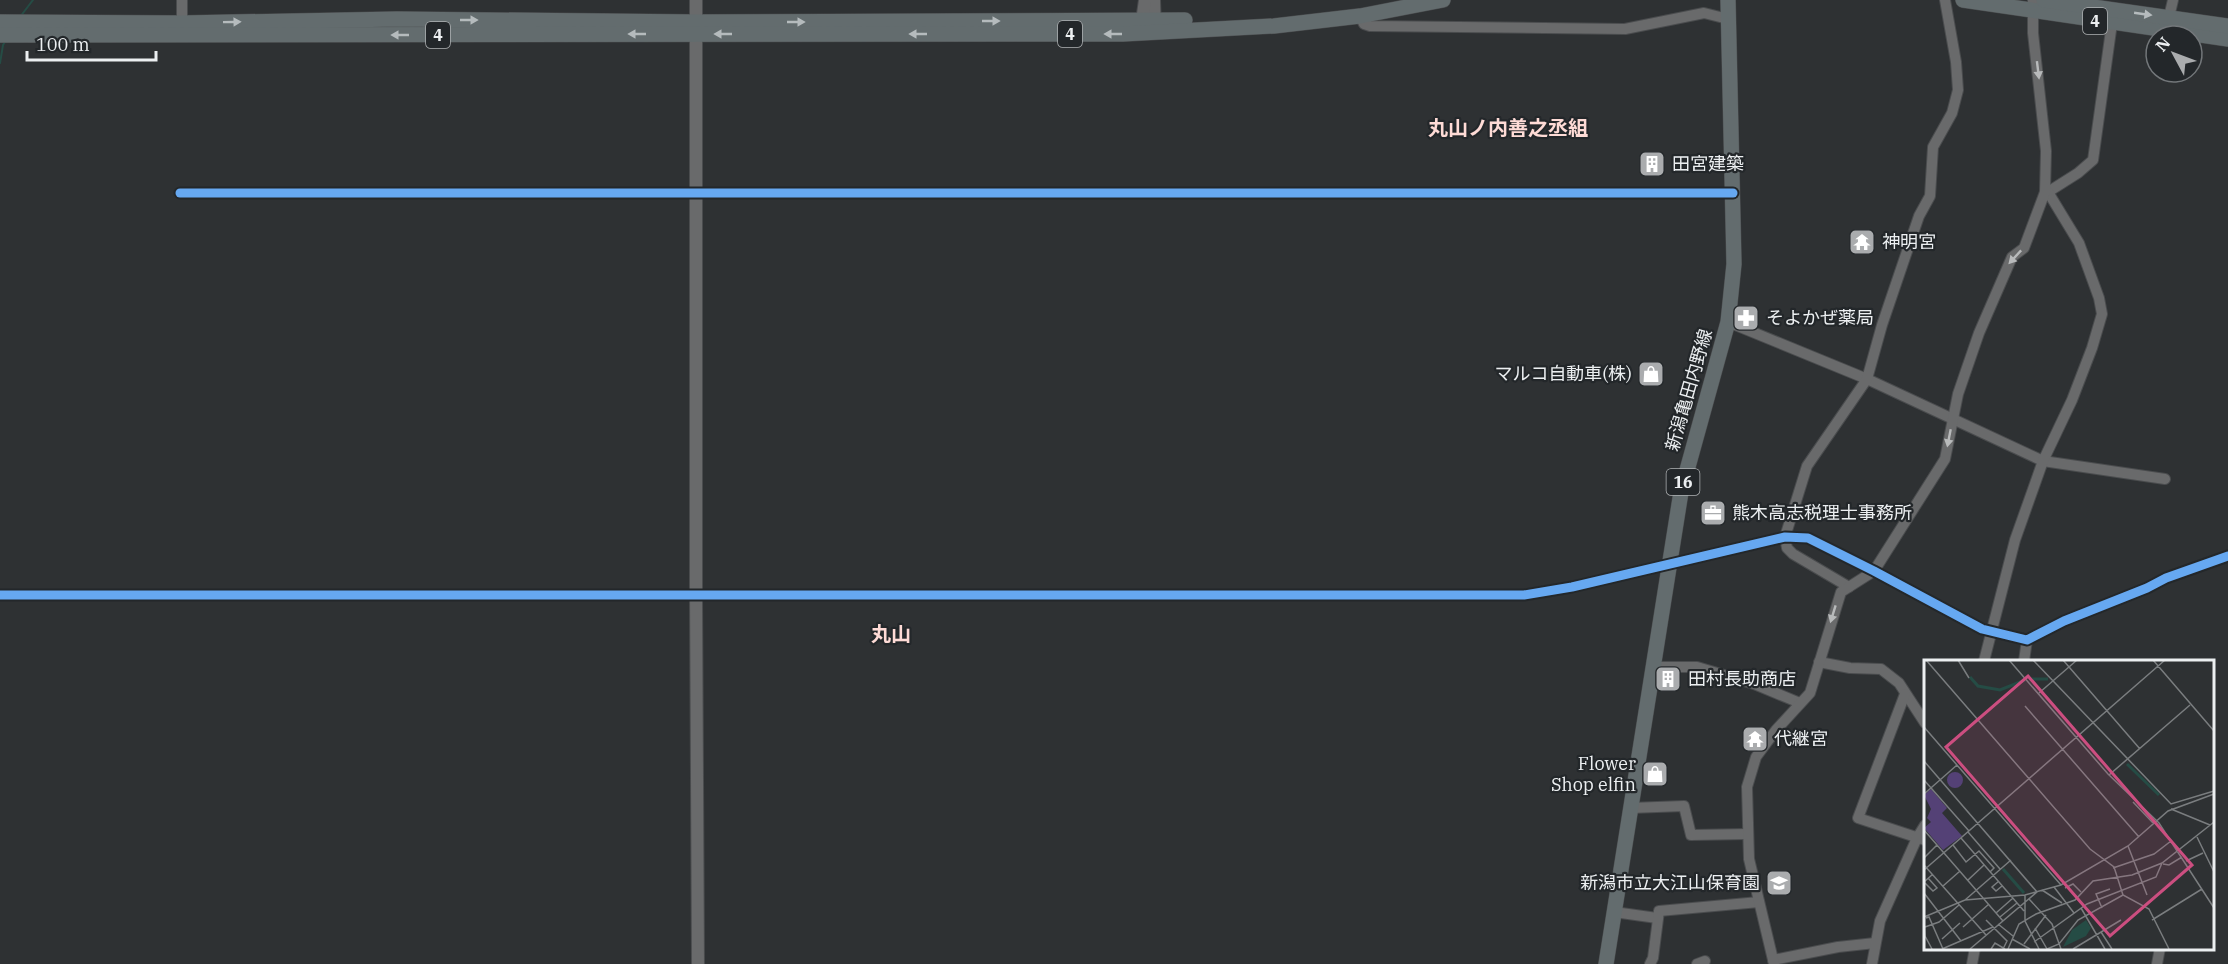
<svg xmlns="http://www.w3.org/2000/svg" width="2228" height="964" font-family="'IBM Plex Serif','Noto Sans JP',serif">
<rect width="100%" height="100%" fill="#2e3133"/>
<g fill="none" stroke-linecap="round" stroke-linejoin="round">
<g stroke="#254c45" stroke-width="2">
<polyline points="20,17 33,0"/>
<polyline points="0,63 3,45 6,40"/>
</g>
<g stroke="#4a4c4e" stroke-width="12">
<g id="minor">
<polyline points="182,0 182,23"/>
<polyline points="1360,16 1364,24 1370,26 1625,29 1704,13 1728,19"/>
<polyline points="2169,17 2173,0"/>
<polyline points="2048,192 2078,173 2093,160 2112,23"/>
<polyline points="180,193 1733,193"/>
<polyline points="1728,322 1867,379 2043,461 2165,479"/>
<polyline points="1849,587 1793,554 1787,548 1785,537 1807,466 1867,379 1882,325 1919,216 1930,196 1933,147 1952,113 1958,90 1956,62 1945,0"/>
<polyline points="0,595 1524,595 1572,587 1785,537 1808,538 1874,571 1982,629 2027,640 2064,621 2147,588 2166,578 2228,556"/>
<polyline points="1984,661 2015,540 2043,461 2072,400 2092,348 2102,314 2099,298 2079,243 2048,192 2045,192"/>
<polyline points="2024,661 2027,640"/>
<polyline points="1819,662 1850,668 1881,669 1899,683 1925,723"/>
<polyline points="1653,667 1697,667 1754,684 1800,703"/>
<polyline points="1905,694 1858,818 1925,840"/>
<polyline points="1630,808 1684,806 1691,835 1748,834"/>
<polyline points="1614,912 1657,918"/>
<polyline points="1773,960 1838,947 1875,943"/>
<polyline points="1650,964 1653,958 1659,911 1759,902"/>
<polyline points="1697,964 1705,961"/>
<polyline points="1774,964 1749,859 1747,787 1756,757 1776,730 1810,693 1841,592 1874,571 1945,459 1958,394 1979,333 2012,257 2024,248 2045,192 2046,151 2033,33 2033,0"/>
<polyline points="1872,964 1880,921 1917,838 1925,825"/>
<polyline points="1972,964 1975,948"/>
<polyline points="2157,964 2160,948"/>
</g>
</g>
<g stroke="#4a4c4e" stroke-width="14">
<g id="tertiary">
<polyline points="696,0 696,594 698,964"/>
<polyline points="1154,0 1155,29"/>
<polyline points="1141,28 1145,0"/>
</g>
</g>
<g stroke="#4a4c4e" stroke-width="16">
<g id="primary">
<polyline points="1963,0 2228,39"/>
<polyline points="2044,0 2228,26"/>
<polyline points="0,22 182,23 397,19 696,22 1185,20"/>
<polyline points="0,35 1123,34 1274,26 1360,16 1443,0"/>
<polyline points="1606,964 1681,492 1728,322 1734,264 1728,0"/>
</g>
</g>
<use href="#minor" stroke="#696a6b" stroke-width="10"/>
<use href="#tertiary" stroke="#696a6b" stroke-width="12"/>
<use href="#primary" stroke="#636c6e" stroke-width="15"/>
<g stroke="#23272a" stroke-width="13">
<g id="cycleway">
<polyline points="180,193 1733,193"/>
<polyline points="0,595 1524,595 1572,587 1785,537 1808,538 1874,571 1982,629 2027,640 2064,621 2147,588 2166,578 2228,556"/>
</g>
</g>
<use href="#cycleway" stroke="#66a8f1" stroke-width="9"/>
</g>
<defs><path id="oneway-solid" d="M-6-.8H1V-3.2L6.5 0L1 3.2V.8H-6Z" transform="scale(1.5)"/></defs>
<g fill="#b5bbbd">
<use href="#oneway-solid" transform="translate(2143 14) rotate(8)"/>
<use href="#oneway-solid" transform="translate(469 20)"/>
<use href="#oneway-solid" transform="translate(991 21)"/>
<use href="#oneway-solid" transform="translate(232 22) rotate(-1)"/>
<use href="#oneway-solid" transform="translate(796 22)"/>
<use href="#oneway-solid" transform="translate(637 34) rotate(180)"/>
<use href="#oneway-solid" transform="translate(723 34) rotate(180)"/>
<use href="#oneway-solid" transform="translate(918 34) rotate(180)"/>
<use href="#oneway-solid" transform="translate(1113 34) rotate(180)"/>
<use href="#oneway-solid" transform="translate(400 35) rotate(180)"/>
</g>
<g fill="#b8babb">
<use href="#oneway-solid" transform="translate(2038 70) rotate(83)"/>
<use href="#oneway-solid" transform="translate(2015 257) rotate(133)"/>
<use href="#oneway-solid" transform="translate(1949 438) rotate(101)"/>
<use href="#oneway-solid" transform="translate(1833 614) rotate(107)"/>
</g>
<defs>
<g id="building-square" transform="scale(1.35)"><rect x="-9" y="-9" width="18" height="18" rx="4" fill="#aaacae" stroke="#23272a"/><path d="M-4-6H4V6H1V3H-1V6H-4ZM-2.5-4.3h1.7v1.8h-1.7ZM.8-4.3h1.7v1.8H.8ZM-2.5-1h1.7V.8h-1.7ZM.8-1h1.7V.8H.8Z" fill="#fff"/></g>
<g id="temple-square" transform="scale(1.35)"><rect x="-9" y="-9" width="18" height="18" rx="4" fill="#aaacae" stroke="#23272a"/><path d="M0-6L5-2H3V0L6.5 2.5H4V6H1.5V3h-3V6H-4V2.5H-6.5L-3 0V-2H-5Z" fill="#fff"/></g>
<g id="pharmacy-square" transform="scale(1.35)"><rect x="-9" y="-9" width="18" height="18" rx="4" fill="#aaacae" stroke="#23272a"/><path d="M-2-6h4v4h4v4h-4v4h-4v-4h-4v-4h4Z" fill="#fff"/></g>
<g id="shop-square" transform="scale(1.35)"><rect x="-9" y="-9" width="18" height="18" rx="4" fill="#aaacae" stroke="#23272a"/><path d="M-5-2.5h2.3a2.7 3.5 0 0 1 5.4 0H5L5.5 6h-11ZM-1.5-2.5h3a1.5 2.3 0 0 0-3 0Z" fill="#fff"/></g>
<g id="office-square" transform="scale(1.35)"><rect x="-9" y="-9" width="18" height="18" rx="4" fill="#aaacae" stroke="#23272a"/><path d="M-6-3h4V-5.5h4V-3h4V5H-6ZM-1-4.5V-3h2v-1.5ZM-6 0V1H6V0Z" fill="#fff"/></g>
<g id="school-square" transform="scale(1.35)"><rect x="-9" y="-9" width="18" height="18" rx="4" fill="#aaacae" stroke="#23272a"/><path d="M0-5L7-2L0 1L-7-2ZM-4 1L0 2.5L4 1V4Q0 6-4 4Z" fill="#fff"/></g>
</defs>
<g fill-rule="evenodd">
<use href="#building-square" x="1652" y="164"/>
<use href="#temple-square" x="1862" y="242"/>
<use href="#pharmacy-square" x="1746" y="318"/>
<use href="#shop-square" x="1651" y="374"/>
<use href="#office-square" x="1713" y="513"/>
<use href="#building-square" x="1668" y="679"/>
<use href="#temple-square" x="1755" y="739"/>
<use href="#shop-square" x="1655" y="774"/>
<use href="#school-square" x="1779" y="883"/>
</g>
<g text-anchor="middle" stroke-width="4.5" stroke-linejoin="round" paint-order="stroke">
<g fill="#23272a" stroke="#b0b3b5" stroke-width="1.5">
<rect x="2083" y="8" width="24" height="26" rx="4.5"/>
<rect x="1058" y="21" width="24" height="26" rx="4.5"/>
<rect x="426" y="22" width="24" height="26" rx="4.5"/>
<rect x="1666.5" y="469" width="33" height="26" rx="4.5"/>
</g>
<g font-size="16" font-weight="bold" fill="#eceff1">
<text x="2095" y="27">4</text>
<text x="1070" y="40">4</text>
<text x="438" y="41">4</text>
<text x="1683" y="488">16</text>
</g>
<g font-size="18" fill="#eceff1" stroke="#23272a" text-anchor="start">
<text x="1672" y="170">田宮建築</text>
<text x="1882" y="248">神明宮</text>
<text x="1766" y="324">そよかぜ薬局</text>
<text x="1632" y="380" text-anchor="end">マルコ自動車(株)</text>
<text x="1732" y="519">熊木高志税理士事務所</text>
<text x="1688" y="685">田村長助商店</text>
<text x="1774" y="745">代継宮</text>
<text x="1636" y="770" text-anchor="end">Flower<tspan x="1636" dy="21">Shop elfin</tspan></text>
<text x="1760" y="889" text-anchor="end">新潟市立大江山保育園</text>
</g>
<g font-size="18" fill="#eceff1" stroke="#23272a">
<text transform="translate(1689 390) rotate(-74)" y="6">新潟亀田内野線</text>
</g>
<g font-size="20" font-weight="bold" fill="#fedbd6" stroke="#23272a">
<text x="1508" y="135">丸山ノ内善之丞組</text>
<text x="891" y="641">丸山</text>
</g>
</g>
<g transform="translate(1924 660)">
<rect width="290" height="290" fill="#2e3133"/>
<path d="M23 120a8 8 0 1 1 16 0a8 8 0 1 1-16 0ZM7 129 23 148 18 153 38 176 19 190 0 168 7 162 3 158 7 149 0 135Z" fill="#544176"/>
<path d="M162 260 167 268 162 276 139 287 148 270Z" fill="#254c45"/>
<path fill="none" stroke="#254c45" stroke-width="3" d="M46 17 54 26 76 30 101 20M105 19H124M203 104 235 135M79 209 100 233"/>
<path fill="none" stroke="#7a7d7f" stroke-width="1.5" d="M2 0 166 189 190 207 199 235 225 249 245 289M34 0 45 18M85 0 184 114 235 163 290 248M109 0 247 144 290 131M139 0 216 89M229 0 290 71M115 33 153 0M101 46 215 177M0 67 137 225M0 101 113 232 46 289M185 115 266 45M0 120 45 171M0 134 33 105M209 142 230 164M247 149 286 165M0 170 79 261M44 172 76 209M273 177 290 212M37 178 100 251M29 185 42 202 55 191 70 208 66 212M204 186 223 235M0 198 13 185M262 201 279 193M239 204 245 205 258 197M0 205 62 275M189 208 230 194 247 181M0 210 241 0M4 218 13 228 9 231 0 222 9 214M44 220 60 205M75 221 68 227 72 231 78 226M19 226 36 211M130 227 150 253M141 228 149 224 157 232M118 230 138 243M0 233 37 281M101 235V261L115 289M105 239 128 264 137 289M41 240 87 200M157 248 181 289M178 248 172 234 186 229M72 253 89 238M0 257 41 240 101 235 137 225 204 186 244 151 290 134M76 257 93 243M2 258 5 257 19 289M0 260 1 276 8 289M62 260 83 281 79 289M228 260 278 229M74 264 89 276M1 267 15 262 35 245M39 267 65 244M111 268 123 289M177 272 188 289M18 279 36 263M88 279 106 289M110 282 163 244 232 217 238 203M100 284 122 255M18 289 69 267M67 289 71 283 81 289M84 289 95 264 112 254 151 240 169 221 208 215 238 203 290 162M123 289 135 284 154 260 199 235M149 289 197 260"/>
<path fill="#cc4e80" fill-opacity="0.15" stroke="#cc4e80" stroke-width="3" d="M104 16 268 205 186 276 22 87Z"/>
<rect width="290" height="290" fill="none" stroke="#eceff1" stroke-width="3"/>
</g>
<g transform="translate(2174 54) rotate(311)"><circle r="28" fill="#23272a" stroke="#73777a" stroke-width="1.5"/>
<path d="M0-4.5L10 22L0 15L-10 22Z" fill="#aaacae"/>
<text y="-9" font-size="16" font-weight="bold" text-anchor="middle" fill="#eceff1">N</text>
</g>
<path d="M27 51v9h129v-9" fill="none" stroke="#eceff1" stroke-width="3"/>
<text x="36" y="51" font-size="18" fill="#eceff1" stroke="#23272a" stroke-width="4.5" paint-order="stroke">100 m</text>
</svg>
